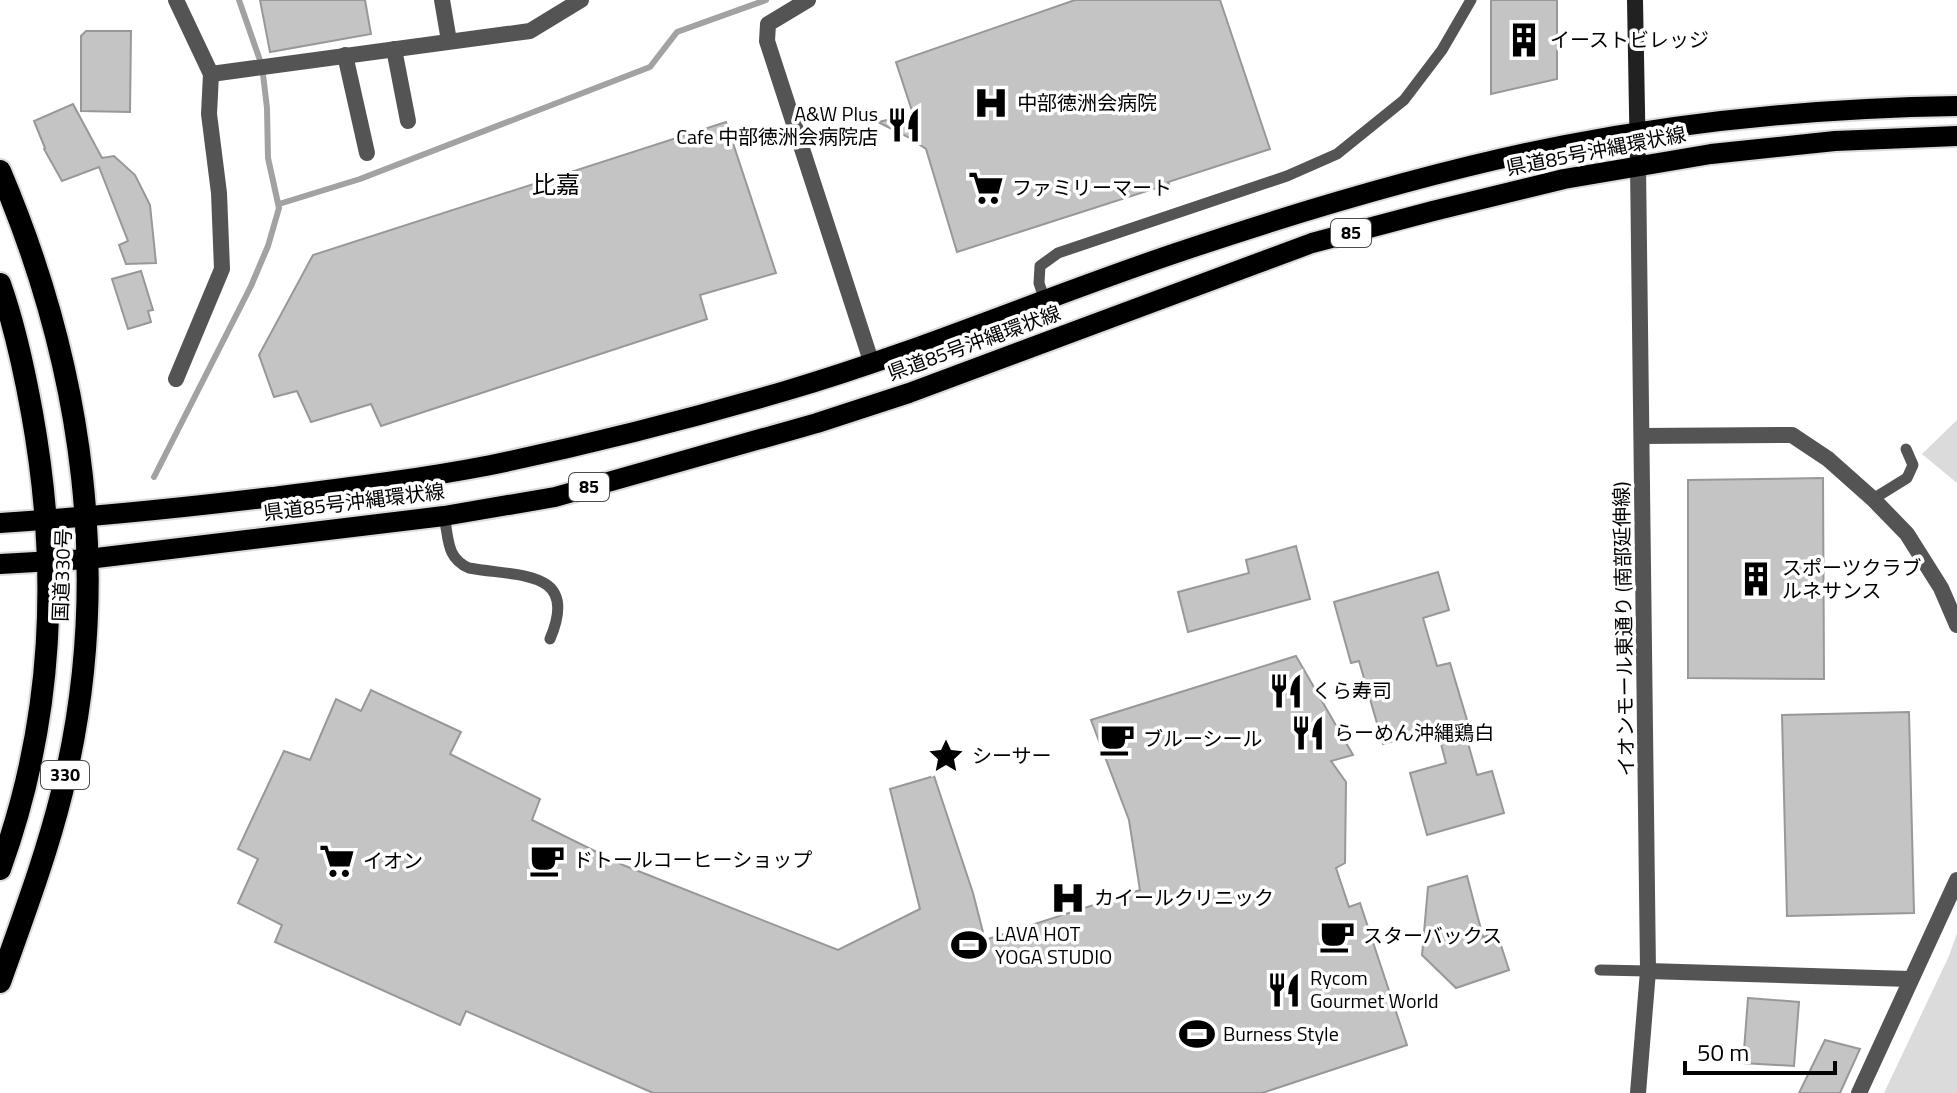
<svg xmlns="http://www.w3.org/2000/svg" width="1957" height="1093" font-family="'Titillium Web','Noto Sans JP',sans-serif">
<rect width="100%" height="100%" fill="#fff"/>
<g fill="#dbdbdb">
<polygon points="1957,420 1957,483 1922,454"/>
<polygon points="1957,933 1957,1093 1884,1093 1949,956"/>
</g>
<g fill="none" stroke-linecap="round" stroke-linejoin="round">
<g stroke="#a2a2a2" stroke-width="6">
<polyline points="279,204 360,179 650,67 677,32 766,0"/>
<polyline points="154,477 251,286 268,246 279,208 268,158 267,108 262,66 239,0"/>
</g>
</g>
<g fill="#c4c4c4" stroke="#989898" stroke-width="2">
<polygon points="260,0 365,0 371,34 270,52"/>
<polygon points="1075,0 1220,0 1270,149 1168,182 1169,184 957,252 926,149 908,137 878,122 913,114 896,62"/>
<polygon points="1491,0 1557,0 1557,79 1491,94"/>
<polygon points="86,31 131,31 130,112 81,111 81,36"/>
<polygon points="73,104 102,158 114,156 135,175 150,205 156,263 126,264 119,245 128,241 99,167 62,181 44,149 45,148 34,121"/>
<polygon points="726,122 776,273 700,295 707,319 381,426 371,404 311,422 297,391 274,397 259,355 313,255"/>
<polygon points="141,271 153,310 148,311 151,322 128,329 112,279"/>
<polygon points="1823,478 1824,679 1688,678 1688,480"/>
<polygon points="1296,546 1310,599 1188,632 1178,592 1249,573 1246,560"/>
<polygon points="1438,572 1449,610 1423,618 1437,666 1450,663 1467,720 1462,722 1477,775 1492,771 1504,813 1427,835 1410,773 1446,763 1437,729 1383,744 1359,661 1351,663 1334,602"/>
<polygon points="1296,656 1353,755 1331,761 1346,782 1345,863 1336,868 1349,907 1360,903 1407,1045 1262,1093 653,1093 466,1011 460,1025 275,942 282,925 238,903 258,859 238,849 284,751 310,760 336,699 361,711 371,690 461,732 450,754 540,799 532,820 623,865 838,950 920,909 890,789 934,776 973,893 985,940 1140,890 1129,820 1091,720"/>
<polygon points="1909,712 1914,913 1787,916 1782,715"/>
<polygon points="1467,876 1483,937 1497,933 1509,970 1456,988 1422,955 1428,887"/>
<polygon points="1748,998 1799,1002 1794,1066 1743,1063"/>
<polygon points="1825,1040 1860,1049 1840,1093 1799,1093"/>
</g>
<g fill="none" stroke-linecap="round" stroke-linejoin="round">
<g stroke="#dbdbdb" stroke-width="24">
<g id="primary">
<path d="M0 523C91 517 181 508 272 497 345 488 419 479 491 465 591 444 689 419 785 391 918 352 1045 297 1176 253 1303 210 1433 171 1565 145 1694 120 1826 108 1957 106"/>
<polyline points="0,564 88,559 444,516 555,497 817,423 909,393 1312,243 1433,211 1564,179 1711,154 1835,141 1957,136"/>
</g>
</g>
<g stroke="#dbdbdb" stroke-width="26">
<g id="trunk">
<path d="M0 171C84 369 114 581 62 792 46 857 22 920 0 982"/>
<path d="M0 284C15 326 24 369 32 413 60 569 54 720 0 869"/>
</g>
</g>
<g stroke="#545454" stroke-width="11">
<polyline points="1045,301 1039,283 1040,266 1058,253 1287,176 1337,154 1404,100 1442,50 1471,0"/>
<polyline points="1873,499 1907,478 1913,465 1906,449"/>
<path d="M444 516C449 539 446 558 469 568 519 577 580 569 550 639"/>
<polyline points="1600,970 1648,971"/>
</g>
<g stroke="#545454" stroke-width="16">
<polyline points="176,0 211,74 209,114 219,193 222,269 176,379"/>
<polyline points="442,0 449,41"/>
<polyline points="808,0 768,24 767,41 872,364"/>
<polyline points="394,49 408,121"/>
<polyline points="345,55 367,153"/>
<polyline points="211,74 530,31 581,0"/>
<polyline points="1648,971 1910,979"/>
</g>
<g stroke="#545454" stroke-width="16">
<polyline points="1638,165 1648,971 1638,1093"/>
<polyline points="1642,436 1792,435 1828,459 1873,499 1907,534 1941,588 1957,625"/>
<polyline points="1859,1093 1957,880"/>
</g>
<polyline stroke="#212121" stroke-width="16" points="1635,0 1638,165"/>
<use href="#primary" stroke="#000" stroke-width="20"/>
<use href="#trunk" stroke="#000" stroke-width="22"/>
</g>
<defs>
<g id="building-bare" transform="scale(2.76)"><path d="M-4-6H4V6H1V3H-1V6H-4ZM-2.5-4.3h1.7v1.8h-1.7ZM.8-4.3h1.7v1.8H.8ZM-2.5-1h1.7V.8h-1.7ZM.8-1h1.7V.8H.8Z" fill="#000" stroke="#fff" stroke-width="2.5" paint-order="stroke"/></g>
<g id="hospital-bare" transform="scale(2.76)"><path d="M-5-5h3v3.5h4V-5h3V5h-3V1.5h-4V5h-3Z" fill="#000" stroke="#fff" stroke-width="2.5" paint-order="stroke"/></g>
<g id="restaurant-bare" transform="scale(2.76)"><path d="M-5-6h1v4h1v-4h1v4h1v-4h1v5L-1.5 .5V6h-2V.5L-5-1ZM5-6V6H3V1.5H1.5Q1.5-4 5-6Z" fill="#000" stroke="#fff" stroke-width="2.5" paint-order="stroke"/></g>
<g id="supermarket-bare" transform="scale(2.76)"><path d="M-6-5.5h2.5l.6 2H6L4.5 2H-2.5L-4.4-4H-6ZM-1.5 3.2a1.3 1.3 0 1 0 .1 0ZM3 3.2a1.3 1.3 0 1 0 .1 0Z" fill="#000" stroke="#fff" stroke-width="2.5" paint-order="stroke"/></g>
<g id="cafe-bare" transform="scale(2.76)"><path d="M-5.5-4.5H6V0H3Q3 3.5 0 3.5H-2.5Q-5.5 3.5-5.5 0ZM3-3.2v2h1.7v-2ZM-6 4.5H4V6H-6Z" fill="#000" stroke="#fff" stroke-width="2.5" paint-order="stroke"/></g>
<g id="sight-bare" transform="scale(2.76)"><path d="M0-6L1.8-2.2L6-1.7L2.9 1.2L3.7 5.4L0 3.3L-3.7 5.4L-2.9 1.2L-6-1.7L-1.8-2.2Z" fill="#000" stroke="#fff" stroke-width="2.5" paint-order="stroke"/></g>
<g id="stadium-bare" transform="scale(2.76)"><path d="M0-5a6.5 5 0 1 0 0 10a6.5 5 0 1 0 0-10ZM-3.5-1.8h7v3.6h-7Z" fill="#000" stroke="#fff" stroke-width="2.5" paint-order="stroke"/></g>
</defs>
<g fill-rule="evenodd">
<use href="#building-bare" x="1524" y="40"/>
<use href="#hospital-bare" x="991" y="103"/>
<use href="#restaurant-bare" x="904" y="125"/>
<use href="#supermarket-bare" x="986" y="188"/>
<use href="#building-bare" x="1756" y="579"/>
<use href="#restaurant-bare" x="1286" y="691"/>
<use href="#restaurant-bare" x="1308" y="733"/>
<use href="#cafe-bare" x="1117" y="739"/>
<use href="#sight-bare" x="946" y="756"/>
<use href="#cafe-bare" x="547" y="860"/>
<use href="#supermarket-bare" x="337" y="861"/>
<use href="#hospital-bare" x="1068" y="898"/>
<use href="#cafe-bare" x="1337" y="936"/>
<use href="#stadium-bare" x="969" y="945"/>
<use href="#restaurant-bare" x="1284" y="990"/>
<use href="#stadium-bare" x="1197" y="1034"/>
</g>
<g text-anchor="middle" stroke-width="7" stroke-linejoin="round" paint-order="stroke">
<g fill="#fff" stroke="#4c4c4c" stroke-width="2">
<rect x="1331" y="219" width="40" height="28" rx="6"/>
<rect x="569" y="473" width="40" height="28" rx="6"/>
<rect x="41" y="761" width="48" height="28" rx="6"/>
</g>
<g font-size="18" font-weight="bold" fill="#000">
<text x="1351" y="239">85</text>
<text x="589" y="493">85</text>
<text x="65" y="781">330</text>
</g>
<g font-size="20" fill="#000" stroke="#fff" text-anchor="start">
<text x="1550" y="47">イーストビレッジ</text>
<text x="1017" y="110">中部徳洲会病院</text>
<text x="878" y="121" text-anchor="end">A&amp;W Plus<tspan x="878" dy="23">Cafe 中部徳洲会病院店</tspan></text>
<text x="1012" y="195">ファミリーマート</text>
<text x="1782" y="575">スポーツクラブ<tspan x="1782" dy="23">ルネサンス</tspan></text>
<text x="1312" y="698">くら寿司</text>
<text x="1334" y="740">らーめん沖縄鶏白</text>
<text x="1143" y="746">ブルーシール</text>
<text x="972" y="763">シーサー</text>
<text x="573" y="867">ドトールコーヒーショップ</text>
<text x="363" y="868">イオン</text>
<text x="1094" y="905">カイールクリニック</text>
<text x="995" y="941">LAVA HOT<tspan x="995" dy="23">YOGA STUDIO</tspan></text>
<text x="1363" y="943">スターバックス</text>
<text x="1310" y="985">Rycom<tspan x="1310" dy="23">Gourmet World</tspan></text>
<text x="1223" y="1041">Burness Style</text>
</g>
<g font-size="20" fill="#000" stroke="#fff">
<text transform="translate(1596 151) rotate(-11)" y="7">県道85号沖縄環状線</text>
<text transform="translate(974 343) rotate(-20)" y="7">県道85号沖縄環状線</text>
<text transform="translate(354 502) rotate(-7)" y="7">県道85号沖縄環状線</text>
<text transform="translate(62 575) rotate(-88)" y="7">国道330号</text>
<text transform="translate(1624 629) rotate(-91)" y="7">イオンモール東通り (南部延伸線)</text>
</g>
<g font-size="24" fill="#000" stroke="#fff">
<text x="556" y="193">比嘉</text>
</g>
</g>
<path d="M1685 1061v12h150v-12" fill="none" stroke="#000000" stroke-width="4"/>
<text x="1697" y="1061" font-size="24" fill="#000000" stroke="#ffffff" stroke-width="6" paint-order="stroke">50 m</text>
</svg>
